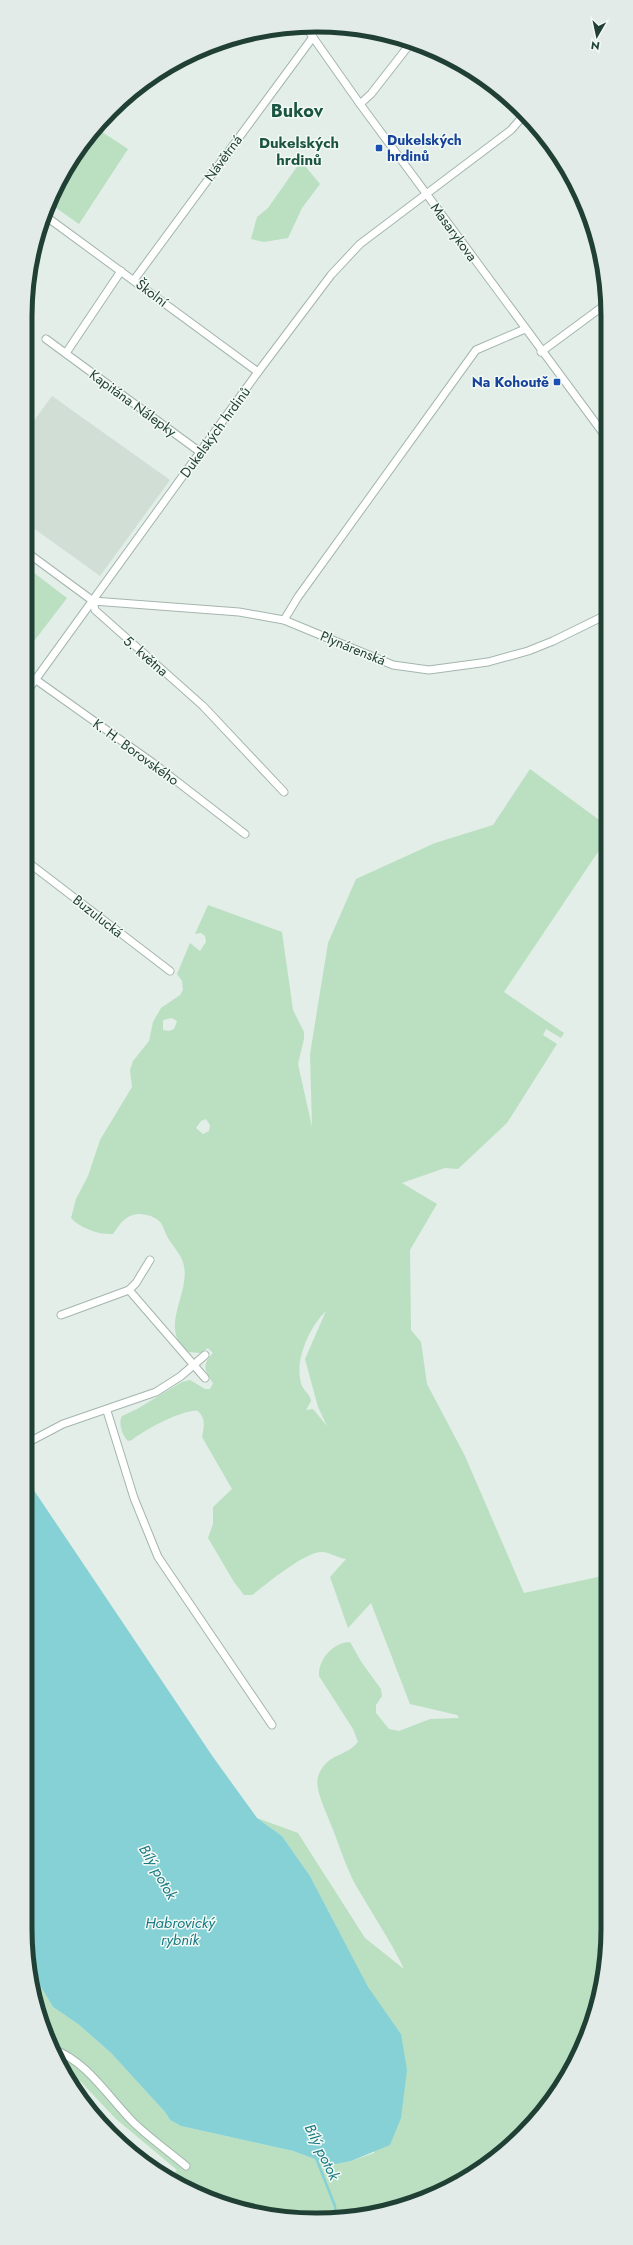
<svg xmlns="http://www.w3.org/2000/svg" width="633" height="2245" font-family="Jost,sans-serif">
<rect width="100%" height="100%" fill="#e2eee7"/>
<polygon fill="#d0ded6" points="52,396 170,480 100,576 25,522 25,433"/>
<g fill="#bae0c1" fill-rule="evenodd">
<polygon points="96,128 128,149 79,224 49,203 74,155"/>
<polygon points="301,161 320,184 302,208 288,238 264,242 251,239 257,217 268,208"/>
<polygon points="25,566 67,598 28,649 25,646"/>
<path d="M530 769 606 825V840L504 992 564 1033 561 1038 546 1029 543 1035 557 1044 507 1123 458 1169 445 1168 402 1183 437 1204 410 1250 411 1330 421 1342 427 1384 465 1456 524 1593 607 1575 608 1928 602 1985 586 2040 559 2090 494 2160 446 2190 392 2210 297 2219 241 2210 187 2190 169 2178 177 2170 116 2119 81 2082 70 2076 47 2040 31 1985 29 1967 53 2007 78 2024 111 2053 165 2112 170 2120 181 2126 293 2151 331 2165 351 2161 374 2153 401 2034 368 1988 310 1876 282 1836 257 1818 298 1833 365 1938 404 1969C390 1939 370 1911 354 1882 344 1862 338 1841 329 1820 325 1809 313 1786 319 1774 328 1753 346 1757 358 1742L353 1729 319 1676C318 1660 333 1642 350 1642L362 1663 381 1689 382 1696 376 1705V1713L389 1729 399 1731 430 1719 459 1718 457 1715 410 1704 371 1603 348 1628 330 1577 346 1559C338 1558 329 1552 322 1552 306 1551 265 1585 252 1595H244L234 1582 208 1538 213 1524V1507L232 1489 202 1437C204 1426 206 1419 198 1411 185 1408 142 1431 132 1440L128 1441C122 1435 118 1423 122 1416L137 1409 182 1382 190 1380 205 1389H210L213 1383C204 1371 202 1364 213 1353L208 1348 200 1353 189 1352C157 1330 190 1295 184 1266 182 1254 170 1244 166 1234 163 1228 163 1224 158 1220 153 1216 145 1214 138 1214 125 1215 120 1224 113 1234 99 1235 80 1228 71 1218L76 1199 88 1176 100 1140 132 1087 130 1070 133 1061 149 1041 153 1022 161 1008 180 995 183 990 182 981 177 974 190 943 200 951 206 942 205 936 201 933 195 934 208 905 282 932 293 1010 304 1032V1039L298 1064 312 1127 310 1054 328 943 356 879 435 843 493 825ZM172 1018 177 1021 174 1029 169 1031 163 1030V1020ZM206 1119 210 1125 209 1131 203 1134 196 1128 201 1121ZM326 1311 305 1359 318 1407 327 1426 313 1409 306 1410 311 1401C310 1394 305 1392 302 1386 293 1363 309 1327 326 1311Z"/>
</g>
<polygon fill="#86d1d6" points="25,1477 213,1757 257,1818 282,1836 310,1876 368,1987 401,2034 407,2070 401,2118 390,2145 351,2161 331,2165 293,2151 181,2126 170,2120 165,2112 111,2053 78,2024 53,2007 29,1967 25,1928"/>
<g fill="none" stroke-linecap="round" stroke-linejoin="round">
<g stroke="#86d1d6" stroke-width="2.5">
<polyline points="30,1977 35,1972"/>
<polyline points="316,2158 335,2206 336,2216"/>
</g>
<g stroke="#a4b6ae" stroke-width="9">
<g id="street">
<polyline points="305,26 360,104 606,437"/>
<polyline points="360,104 371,94 410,44"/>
<polyline points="44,215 258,372"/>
<polyline points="134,280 313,37"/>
<polyline points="46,339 200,452"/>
<polyline points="541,352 606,304"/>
<polyline points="66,353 121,271"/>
<polyline points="25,551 93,601"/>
<polyline points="93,601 239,612 284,620 393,665 429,670 488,662 528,651 553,641 606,615"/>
<polyline points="93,601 95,610 203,706 284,792"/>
<polyline points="284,620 298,597 476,350 525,329"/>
<polyline points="25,672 153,763 245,834"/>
<polyline points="25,694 258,372 331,275 360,244 511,130 524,115"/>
<polyline points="25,860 170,971"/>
<polyline points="129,1290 205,1378"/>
<polyline points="61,1315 129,1290 136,1283 150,1260"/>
<polyline points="107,1411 134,1498 158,1557 272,1725"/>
<polyline points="25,1444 63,1424 156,1392 181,1376 205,1355"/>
<path d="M53 2049C88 2062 108 2097 134 2123 150 2138 169 2152 186 2166"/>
</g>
</g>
<use href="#street" stroke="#fff" stroke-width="7"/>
</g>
<g fill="#1a4fb4" stroke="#f3faf6" stroke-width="1.5">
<rect x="375" y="144" width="8" height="8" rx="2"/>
<rect x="553" y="378" width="8" height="8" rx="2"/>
</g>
<g text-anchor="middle" stroke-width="3" stroke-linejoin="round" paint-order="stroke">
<g font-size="14" font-weight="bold" fill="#164399" stroke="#f3faf6" text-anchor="start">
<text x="387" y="145">Dukelských<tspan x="387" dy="16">hrdinů</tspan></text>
<text x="549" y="387" text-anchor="end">Na Kohoutě</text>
</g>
<g font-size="14" fill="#214035" stroke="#f3faf6">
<text transform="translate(223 158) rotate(-54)" y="5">Návětrná</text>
<text transform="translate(454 232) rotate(54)" y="5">Masarykova</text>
<text transform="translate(152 293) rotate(37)" y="5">Školní</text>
<text transform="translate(133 403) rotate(36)" y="5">Kapitána Nálepky</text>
<text transform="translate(215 432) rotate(-54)" y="5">Dukelských hrdinů</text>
<text transform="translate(353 648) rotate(22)" y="5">Plynárenská</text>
<text transform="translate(146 656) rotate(41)" y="5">5. května</text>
<text transform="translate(136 752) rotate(36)" y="5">K. H. Borovského</text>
<text transform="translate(98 916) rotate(38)" y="5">Buzulucká</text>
</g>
<g font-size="15" font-weight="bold" fill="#1b5441" stroke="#f3faf6">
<text x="299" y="148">Dukelských<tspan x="299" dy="17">hrdinů</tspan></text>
</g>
<g font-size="15" font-style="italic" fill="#167981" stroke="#f3faf6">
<text transform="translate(158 1872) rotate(60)" y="5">Bílý potok</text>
<text x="180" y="1928">Habrovický<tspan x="180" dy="17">rybník</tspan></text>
<text transform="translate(322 2152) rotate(64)" y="5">Bílý potok</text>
</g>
<g font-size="18" font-weight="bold" fill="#1b5441" stroke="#f3faf6">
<text x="297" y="117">Bukov</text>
</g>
</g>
<path d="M0 0H633V2245H0ZM316 32H317A284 284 0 0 1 601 316V1929A284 284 0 0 1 317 2213H316A284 284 0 0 1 32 1929V316A284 284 0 0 1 316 32Z" fill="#e2ebe7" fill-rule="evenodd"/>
<path fill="none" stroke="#214035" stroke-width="5" d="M316 32H317A284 284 0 0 1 601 316V1929A284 284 0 0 1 317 2213H316A284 284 0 0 1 32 1929V316A284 284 0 0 1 316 32Z"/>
<g transform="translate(597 36) rotate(189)" stroke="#f3faf6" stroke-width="3" paint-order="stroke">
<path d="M0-3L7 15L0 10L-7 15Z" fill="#214035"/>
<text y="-6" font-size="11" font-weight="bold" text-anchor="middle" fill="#214035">N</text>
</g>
</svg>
